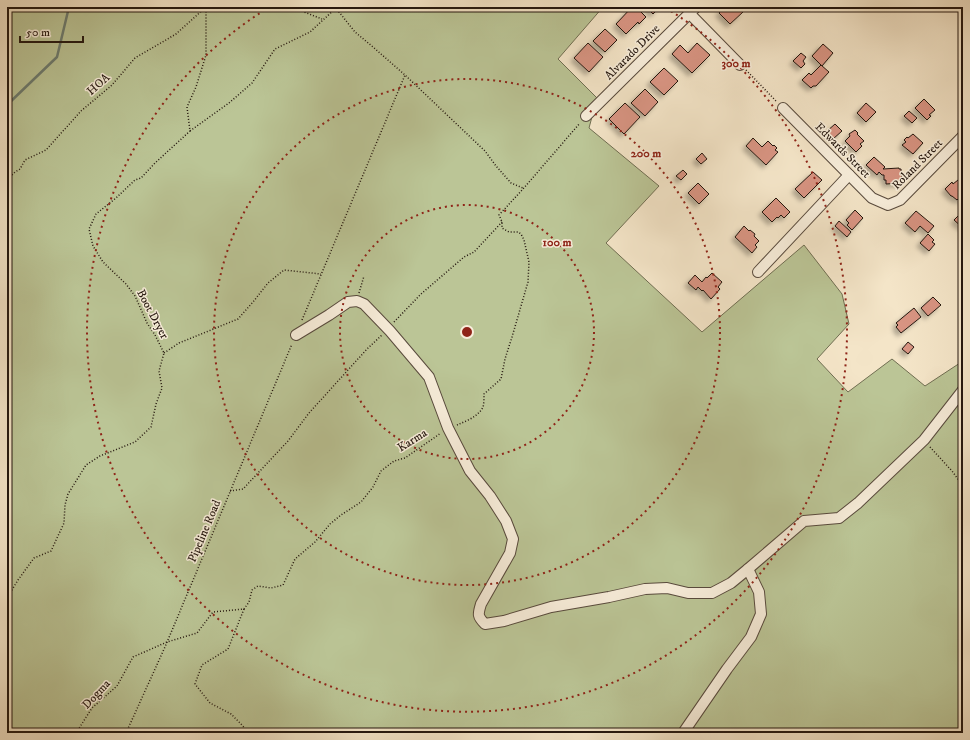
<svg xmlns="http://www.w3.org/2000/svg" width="970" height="740" font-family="'IM FELL DW Pica',serif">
<defs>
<filter id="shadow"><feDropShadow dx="-3.5" dy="3.5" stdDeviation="2" flood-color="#0004"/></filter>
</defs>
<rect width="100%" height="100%" fill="#f4e5c8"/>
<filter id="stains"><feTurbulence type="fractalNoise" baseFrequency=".005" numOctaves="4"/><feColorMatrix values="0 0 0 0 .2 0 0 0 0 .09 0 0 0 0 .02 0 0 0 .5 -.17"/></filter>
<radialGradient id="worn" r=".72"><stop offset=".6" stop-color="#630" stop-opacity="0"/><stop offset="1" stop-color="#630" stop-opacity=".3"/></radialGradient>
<polygon fill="#bbc596" stroke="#706e52" points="14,7 603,7 558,59 597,98 589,128 659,186 606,243 702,332 804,245 842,294 849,324 817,359 848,392 892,359 925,386 963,361 963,733 7,733 7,12"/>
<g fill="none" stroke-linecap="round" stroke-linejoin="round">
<polyline stroke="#6c7c70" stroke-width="2.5" points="7,105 57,57 69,7"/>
</g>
<g fill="#d89482" stroke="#24170f" filter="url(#shadow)">
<polygon points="632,7 636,7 646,17 639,24 638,22 626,34 616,24"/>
<polygon points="646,7 658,7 659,8 653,14"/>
<polygon points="724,7 739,7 743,12 730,24 719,13"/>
<polygon points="605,29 617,40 605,52 593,41"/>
<polygon points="588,43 603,57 589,72 574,58"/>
<polygon points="697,43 710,55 692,73 672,54 680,45 688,53"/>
<polygon points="823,44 833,53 822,66 812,56"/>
<polygon points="801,53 806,57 803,61 805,64 801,68 793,61"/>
<polygon points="821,65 829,72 816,86 813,86 811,88 802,80 809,73 811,75"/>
<polygon points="664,68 678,81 664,95 650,82"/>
<polygon points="645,89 658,102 645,116 631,103"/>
<polygon points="924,99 935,110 929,115 931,116 927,120 915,108"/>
<polygon points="625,103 640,117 624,134 609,119"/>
<polygon points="866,103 876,112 866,122 857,113"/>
<polygon points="909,111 917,118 912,123 904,116"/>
<polygon points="835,124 842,131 833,139 826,132"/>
<polygon points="855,130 858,133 857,134 864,141 860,144 862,146 856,152 845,141 850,136 849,134"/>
<polygon points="913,134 923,143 913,154 902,145 906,142 904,140 907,137 908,138"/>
<polygon points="753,138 762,147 768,141 773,146 774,145 777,148 775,150 778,152 766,165 746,146"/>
<polygon points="702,153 707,159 701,164 696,159"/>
<polygon points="874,157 885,167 883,169 899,168 899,169 901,169 902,183 886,184 886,180 884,180 884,175 882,175 879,172 877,175 866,165"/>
<polygon points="683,170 687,174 681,180 676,176"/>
<polygon points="813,172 822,180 804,198 795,189"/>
<polygon points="958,180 963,186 963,201 959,198 957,200 952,196 951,196 945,189 952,182 953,184"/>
<polygon points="698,183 709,194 699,204 688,193"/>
<polygon points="776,198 790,212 784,218 781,215 778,218 777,217 772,222 762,212"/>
<polygon points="855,210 863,218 852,230 847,225 849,223 846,220"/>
<polygon points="916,211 934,226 928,233 920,226 915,232 905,223"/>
<polygon points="963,214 963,228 954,220 959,215 961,217"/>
<polygon points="839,221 851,232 847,237 835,226"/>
<polygon points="744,226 749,231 750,230 755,234 754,236 759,241 755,245 757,247 752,253 735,237"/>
<polygon points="928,234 934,240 932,242 935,244 929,251 920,243"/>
<polygon points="712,273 722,282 718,287 720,289 711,299 703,290 702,291 698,287 696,290 688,283 695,275 702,282 706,277 707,278"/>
<polygon points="933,297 941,305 928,316 921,308"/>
<polygon points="914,308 921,317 901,333 896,327 898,325 896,323"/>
<polygon points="908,342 914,347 908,354 902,349"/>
</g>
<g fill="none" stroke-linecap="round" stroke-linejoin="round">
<g stroke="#584a3d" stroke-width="12">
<g id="minor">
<polyline points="690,14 740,65"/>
<polyline points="783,108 872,198 888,205 900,200 963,136"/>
<polyline points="586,116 696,7"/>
<polyline points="758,272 849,175"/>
<path d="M296 335 329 315 348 302 357 301 364 304 390 331 429 377 448 428 470 471 490 496 506 521 513 539 510 553 481 604C478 614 477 616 485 624L504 621 551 607 609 597 645 589 667 588 688 593H712L731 583 748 569 804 521 839 518 858 503 924 440 963 390"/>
<polyline points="683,733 727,669 751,637 761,614 759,592 748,569"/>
</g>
</g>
<g stroke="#24170f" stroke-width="1.5" stroke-dasharray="1 2" stroke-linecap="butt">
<polyline points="302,7 304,12 322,19"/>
<polyline points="335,7 355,32 373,47 405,75 485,151 496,166 511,183 523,188"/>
<polyline points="746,70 777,102"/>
<polyline points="190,131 229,103 252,83 275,49 310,32 336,8"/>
<polyline points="7,178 10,177 15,172 20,169 25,160 46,150 81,111 112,85 135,58 176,34 206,7"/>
<polyline points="359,293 364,276"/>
<polyline points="302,320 405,75"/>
<polyline points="394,322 421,294 464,257 474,252 502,222"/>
<polyline points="164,353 179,343 238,319 253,302 268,283 284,270 321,274"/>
<path d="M457 425C466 421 478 417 483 407 484 404 484 398 484 394L501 379 505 359 512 337 528 282 529 262 524 240 521 234 518 232H509L502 228V222L499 215 523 189 580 123"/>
<polyline points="930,447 952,471 963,486"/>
<polyline points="230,491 243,489 288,441 309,413 367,349 382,335"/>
<polyline points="7,598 18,580 34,558 51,551 64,523 65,505 68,494 86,465 100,456 135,442 151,427 156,404 162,388 159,371 164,353 155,335 147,323 135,296 126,284 103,262 93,246 89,229 96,214 116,198 135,180 141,178 155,163 190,131 187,107 196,87 206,55 206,7"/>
<polyline points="244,609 228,649 202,665 195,684 210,703 231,714 240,723 249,733"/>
<polyline points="76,733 92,708 117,686 133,657 167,642 197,633 213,612 244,609 249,602 252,590 258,586 271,588 283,585 295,559 315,542 330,524 341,515 361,502 373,487 381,471 394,461 405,458 441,433"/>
<polyline points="126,733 165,647 292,344"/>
</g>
<use href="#minor" stroke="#f8eedb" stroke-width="10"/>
</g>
<g fill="none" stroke="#8f2418" stroke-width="2" stroke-dasharray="2 4">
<circle cx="467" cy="332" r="127"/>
<circle cx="467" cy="332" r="253"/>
<path d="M666 8A380 380 0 1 1 268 8"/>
</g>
<g text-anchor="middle" stroke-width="3" stroke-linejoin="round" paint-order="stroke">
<g font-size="12" fill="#24170f" stroke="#f8eedb">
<text transform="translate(632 52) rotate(-45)" y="4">Alvarado Drive</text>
<text transform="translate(98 84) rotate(-42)" y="4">HOA</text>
<text transform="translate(843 150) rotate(45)" y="4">Edwards Street</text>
<text transform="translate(917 164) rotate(-45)" y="4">Roland Street</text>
<text transform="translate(153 314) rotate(62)" y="4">Boot Dryer</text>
<text transform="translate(412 440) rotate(-32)" y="4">Karma</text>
<text transform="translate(204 531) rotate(-67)" y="4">Pipeline Road</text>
<text transform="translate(96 694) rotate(-47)" y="4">Dogma</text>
</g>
</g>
<circle cx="467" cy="332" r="6" fill="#8f2418" stroke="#f8eedb" stroke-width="2"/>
<g font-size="12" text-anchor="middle" font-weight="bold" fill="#8f2418" stroke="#f8eedb" stroke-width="3" stroke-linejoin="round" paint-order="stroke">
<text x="736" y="67">300 m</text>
<text x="646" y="157">200 m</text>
<text x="557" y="246">100 m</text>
</g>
<rect width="970" height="740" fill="none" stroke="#f4e5c8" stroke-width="24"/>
<rect x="8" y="8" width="954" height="724" fill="none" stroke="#24170f" stroke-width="2"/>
<rect x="12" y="12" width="946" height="716" fill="none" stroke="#24170f"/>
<path d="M20 36v6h63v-6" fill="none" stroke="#24170f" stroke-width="2"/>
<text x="26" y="36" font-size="12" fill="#24170f" stroke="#f8eedb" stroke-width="3" paint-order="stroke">50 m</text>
<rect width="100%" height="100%" filter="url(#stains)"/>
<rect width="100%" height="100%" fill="url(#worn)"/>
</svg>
